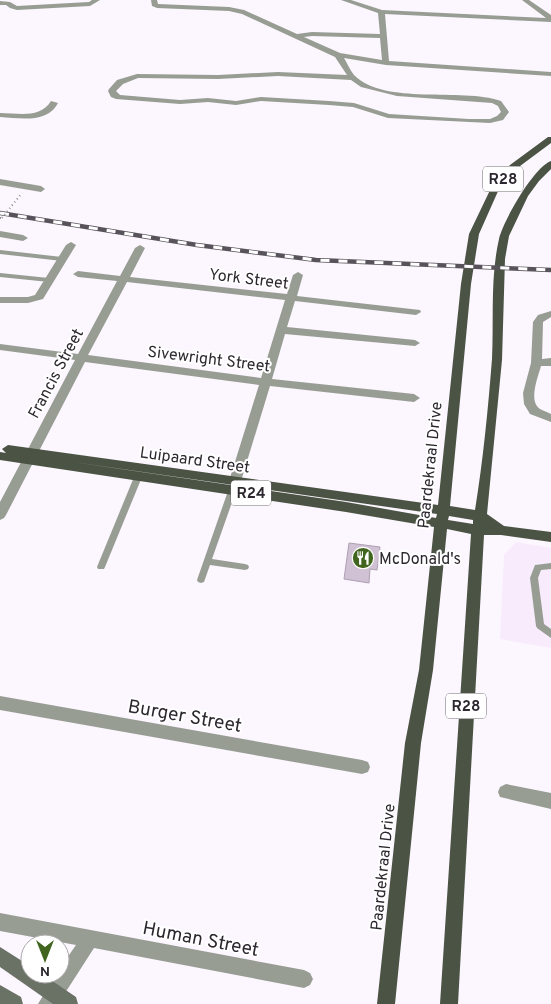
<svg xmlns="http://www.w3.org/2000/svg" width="551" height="1004" font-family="Overpass,sans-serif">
<rect width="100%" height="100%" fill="#fcf6fe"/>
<polygon fill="#f8ecfc" points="516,542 551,548 551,648 500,639 504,555"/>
<polygon fill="#d0c1d4" stroke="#aea0b2" points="349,543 380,547 377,570 370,569 369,583 344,579"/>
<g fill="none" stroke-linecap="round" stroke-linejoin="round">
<polyline stroke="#9a949c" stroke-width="2" stroke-dasharray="1 3" stroke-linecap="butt" points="0,218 2,218"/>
<g fill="#989d94" fill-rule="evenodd">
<polygon points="0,250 62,257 65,259 62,261 0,254"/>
<polygon points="0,273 49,278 52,280 49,282 0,277"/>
<polygon points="138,474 142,477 105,567 104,569 98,569 97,567 134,477"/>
<polygon points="232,488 236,491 212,559 245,564 248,565 249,567 248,569 245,570 210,565 204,582 201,583 198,582 197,580 228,491"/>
<polygon points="551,563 551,569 541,570 538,578 544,624 551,629 551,638 537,628 536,626 530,578 535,565"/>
</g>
<g fill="#989d94" fill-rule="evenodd">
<polygon points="92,0 100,0 90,6 17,10 10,8 6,5 0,5 0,1 10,2 17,6 89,2"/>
<path d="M151 0H157L158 4 229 7 244 10 297 34 312 32 380 34 378 13 341 0H351L382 10 546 18 522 0H529L551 15V22L385 14 389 61 551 72V76L386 65 344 58C347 63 350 70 354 75 385 106 461 87 501 101L509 112 503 120 490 123 388 118 353 107 329 105 261 101 236 105 208 102 180 104 116 99 111 97 108 91 109 89 117 80 137 74 218 75 278 72 347 75 335 57 242 14 229 11 157 8 152 6ZM312 36 380 38 382 60 340 53 304 37ZM278 76 351 80 361 87 397 96 492 103 498 106 501 112 497 116 490 119H469L389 114 354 103 329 101 261 97 236 101 208 98 180 100 120 95 116 91 123 84 138 78 218 79Z"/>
<path d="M51 101 58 103C47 124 20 118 0 117V113C18 113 40 119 51 101Z"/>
<polygon points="0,179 41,186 45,189 41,192 0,185"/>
<polygon points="0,231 23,235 28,238 23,241 0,237"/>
<polygon points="71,242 76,245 43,299 28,303 0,303 0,297 28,297 35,295 66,245"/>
<path d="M140 245 145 248 130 277 287 294 293 275 298 272 303 275 297 296 420 310 421 312 416 315 295 301 287 327 415 340 420 343 415 346 285 334 272 379 414 394 420 398 414 402 270 386 241 481 235 485 229 481 259 385 85 362 6 515 4 518 0 520V502L75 360 0 350V344L78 354 117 281 78 277 73 274 78 271 120 276 135 248ZM127 282 285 300 261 378 88 355Z"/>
<path d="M551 311V317L543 322 542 359 551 358V366H541C538 377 528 401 540 409 543 411 548 412 551 414V422L530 414 524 404 523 393 531 363 533 322 538 315Z"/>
<polygon points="0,696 362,760 368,762 370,767 368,772 362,774 0,710"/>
<polygon points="506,784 551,793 551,809 500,797 498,792 500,787"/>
<polygon points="0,913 304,970 310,973 313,979 310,985 304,988 94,948 58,1004 38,1004 56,974 60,974 60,968 76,945 0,931"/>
</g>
<g fill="#6a7165" fill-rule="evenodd">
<polygon points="0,947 30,966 30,974 42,974 76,997 78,1004 53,1004 0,967"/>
<polygon points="0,985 21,997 23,1004 0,1004"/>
</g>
<path fill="#4a5344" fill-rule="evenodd" d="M548 137H551V143L516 169 499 189 479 234 471 284 450 506 475 510C483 461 488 410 492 359 494 320 490 278 499 239 503 221 534 167 551 161V169L539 181 528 196 509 236 505 259 502 360 487 514 504 526 551 532V542L501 535H484L458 1004H440L471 534 447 529 433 670 421 743 395 1004H377L405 743 419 670 434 527 346 512 0 460V452L6 453 2 449 8 445 438 505 461 284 469 234 492 186 510 165ZM66 461 437 514 436 518 346 502ZM449 516 473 520V524L448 520Z"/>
<g stroke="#58535a" stroke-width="4.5">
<polyline id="rail" points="0,213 197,245 316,260 551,270"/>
</g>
<use href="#rail" stroke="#fff" stroke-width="3" stroke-dasharray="9" stroke-linecap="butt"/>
<polyline stroke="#9a949c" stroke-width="2" stroke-dasharray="1 3" stroke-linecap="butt" points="2,218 22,193"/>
</g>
<defs>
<g id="restaurant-disc" transform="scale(1.125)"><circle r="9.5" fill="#41651e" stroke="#fff"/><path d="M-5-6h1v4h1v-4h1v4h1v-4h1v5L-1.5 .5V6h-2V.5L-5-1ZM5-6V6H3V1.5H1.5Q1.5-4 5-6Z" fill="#fff"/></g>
</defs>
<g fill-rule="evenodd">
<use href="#restaurant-disc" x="363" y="558"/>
</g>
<g text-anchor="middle" stroke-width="4" stroke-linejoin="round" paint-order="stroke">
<g fill="#fff" stroke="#6c686d" stroke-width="1">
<rect x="483" y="166.5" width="40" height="25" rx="4"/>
<rect x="231" y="480.5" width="40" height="25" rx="4"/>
<rect x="446" y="693.5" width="40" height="25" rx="4"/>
</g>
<g font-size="15" font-weight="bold" fill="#2d282f">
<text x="503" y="184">R28</text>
<text x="251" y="498">R24</text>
<text x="466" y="711">R28</text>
</g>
<g font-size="16" fill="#2d282f" stroke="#fff">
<text transform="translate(249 278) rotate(7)" y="6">York Street</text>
<text transform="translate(209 358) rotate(7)" y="6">Sivewright Street</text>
<text transform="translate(55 373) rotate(-62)" y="6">Francis Street</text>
<text transform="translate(195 459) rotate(8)" y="6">Luipaard Street</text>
<text transform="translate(429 465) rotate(-84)" y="6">Paardekraal Drive</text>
<text transform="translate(382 867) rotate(-84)" y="6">Paardekraal Drive</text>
</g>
<g font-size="16" fill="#2d282f" stroke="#fff" text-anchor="start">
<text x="379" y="564">McDonald's</text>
</g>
<g font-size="19" fill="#2d282f" stroke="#fff">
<text transform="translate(185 715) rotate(10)" y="7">Burger Street</text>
<text transform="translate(201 938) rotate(11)" y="7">Human Street</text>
</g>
</g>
<g transform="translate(45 959) rotate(180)"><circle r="24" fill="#ffffff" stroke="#aba9ac"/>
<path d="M0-4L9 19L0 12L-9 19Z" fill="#41651e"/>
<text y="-8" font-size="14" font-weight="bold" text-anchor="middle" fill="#2d282f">N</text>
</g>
</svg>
